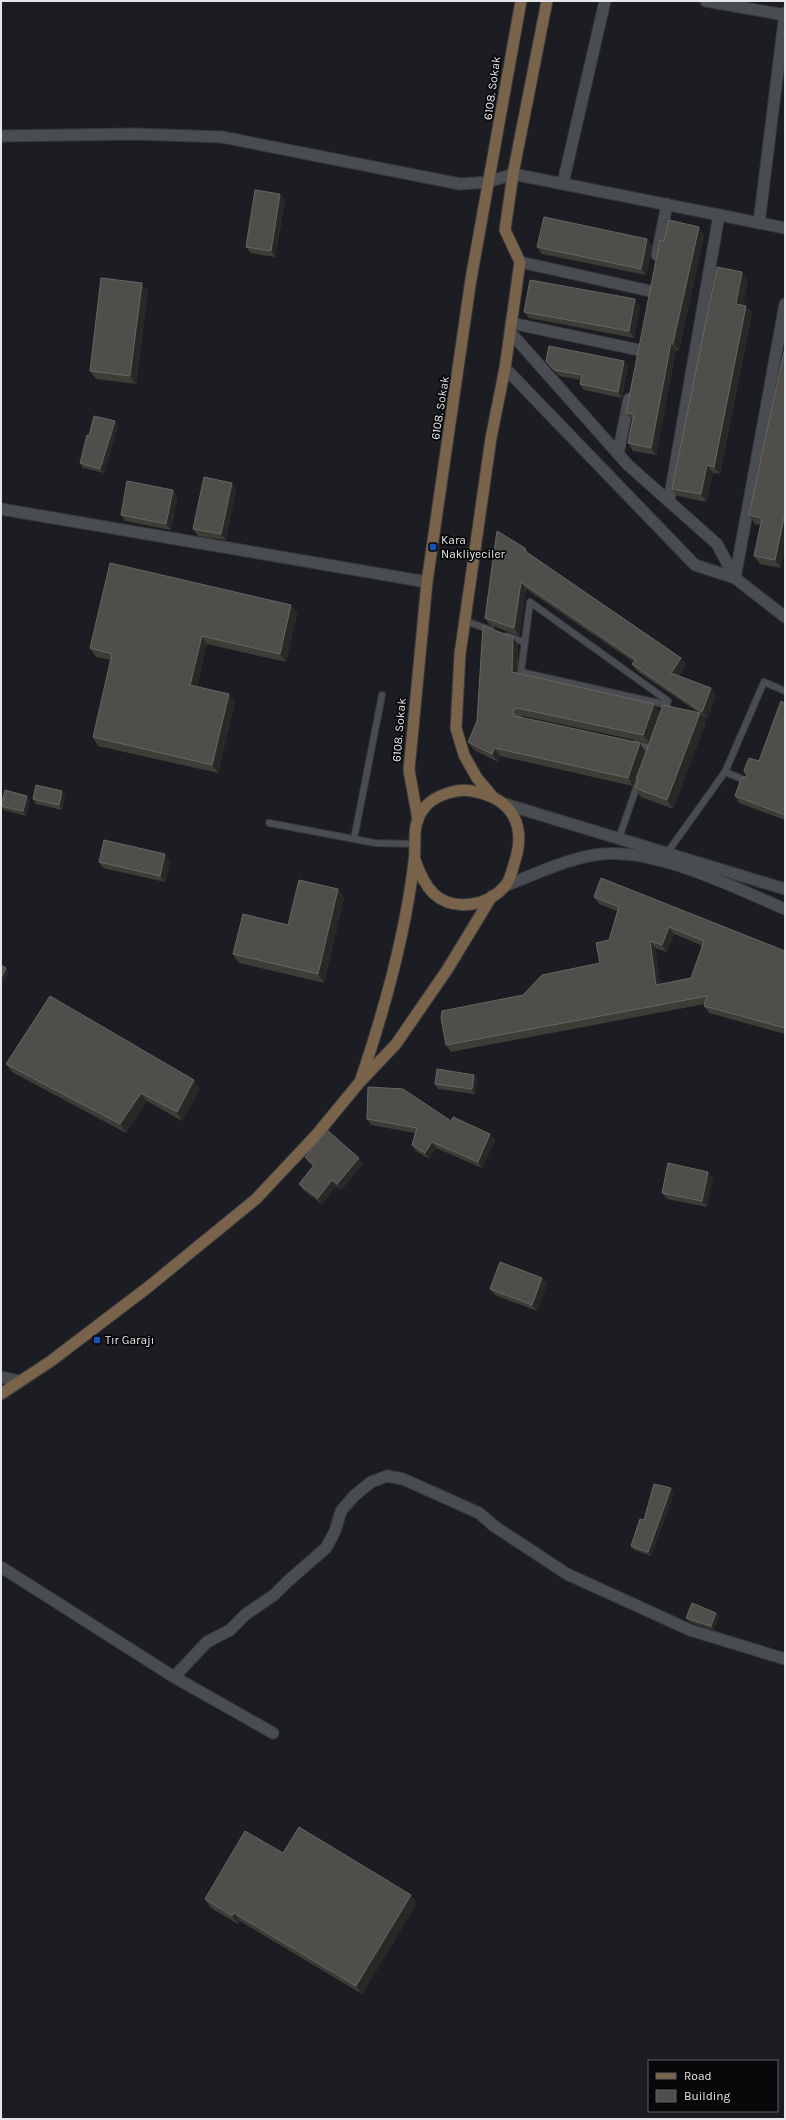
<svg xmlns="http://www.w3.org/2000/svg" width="786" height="2120" font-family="Karla,sans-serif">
<rect width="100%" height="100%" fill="#1b1d22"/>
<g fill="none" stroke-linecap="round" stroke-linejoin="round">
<g stroke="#37393c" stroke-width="8">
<g id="service">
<polyline points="465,621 491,630"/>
<polyline points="507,636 524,642"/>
<polyline points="664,713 668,701 530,602 521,672 667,705"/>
<polyline points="635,744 651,748"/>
<polyline points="725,772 764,682 785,691"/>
<polyline points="269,823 375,843 414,844"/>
<polyline points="619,838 638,783"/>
<polyline points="354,839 382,695"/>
<polyline points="667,853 725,772 747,781"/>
</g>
</g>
<g stroke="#37393c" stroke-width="13">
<g id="minor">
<polyline points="706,1 785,15"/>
<polyline points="1,136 135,134 222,137 460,184 488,182"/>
<polyline points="563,183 605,1"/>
<polyline points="759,223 785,13"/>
<polyline points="657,255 667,204"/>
<polyline points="520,262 650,291"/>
<polyline points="511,323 639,350"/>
<polyline points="618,454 629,399"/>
<polyline points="669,501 719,215"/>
<polyline points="1,509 427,582"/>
<polyline points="735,578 785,304"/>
<polyline points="1,1377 20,1381"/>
<polyline points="1,1567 174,1677 273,1733"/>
<polyline points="174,1677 207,1642 230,1630 246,1614 274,1595 288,1581 326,1548 335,1531 341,1511 354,1496 371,1482 387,1476 403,1479 479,1513 494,1526 567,1574 690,1630 785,1659"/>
</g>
</g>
<g stroke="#37393c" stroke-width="13">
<g id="tertiary">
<polyline points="488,182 513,174 785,228"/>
<polyline points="510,332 628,465 717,544 735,578"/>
<polyline points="505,368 695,565 735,578 785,617"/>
<polyline points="505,804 785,889"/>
<path d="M505 886C533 875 564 860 594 855 651 845 733 887 785 909"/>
</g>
</g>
<g stroke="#37393c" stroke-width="13">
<g id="secondary">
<polyline points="493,797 477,778 464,755 456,728 460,654 491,438 505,368 520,262 505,230 513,174 547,1"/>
<polyline points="418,820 409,770 427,582 471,279 521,1"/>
<path d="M361 1079C385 1008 405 937 414 862 417 842 410 825 425 807 435 795 458 788 472 791 513 798 527 826 514 864 512 871 510 881 505 886 488 906 454 912 434 894 424 884 420 873 415 860"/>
<polyline points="1,1394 51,1361 147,1288 256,1199 317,1134 359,1083 396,1044 447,970 492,896"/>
</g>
</g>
<use href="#service" stroke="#494c51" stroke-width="6"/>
<use href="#minor" stroke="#494c51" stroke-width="11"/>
<use href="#tertiary" stroke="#494c51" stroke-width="11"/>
<use href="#secondary" stroke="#79634b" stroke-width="11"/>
</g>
<g fill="#3e3c37" fill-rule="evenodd">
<polygon points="280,194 285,201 275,257 251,253 246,247"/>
<polygon points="704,235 679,351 676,350 656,455 633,451 628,443 632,420 626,413 664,241"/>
<polygon points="647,239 652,245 646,275 542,254 537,247"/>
<polygon points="748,280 743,305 752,313 720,474 713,473 706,502 678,496 672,489"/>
<polygon points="148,291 136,384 96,379 90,371"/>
<polygon points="640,306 634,338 529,318 524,312"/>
<polygon points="785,347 781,568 760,564 754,556 761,525 755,524 749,515"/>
<polygon points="546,361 624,361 628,367 622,398 584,390 580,384 581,380 559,376 551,367"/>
<polygon points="115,421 118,426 104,473 83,468 80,463 89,436"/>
<polygon points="236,489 226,540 198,536 193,529"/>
<polygon points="173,490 177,497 171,530 125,521 121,515"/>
<polygon points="525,548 529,554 681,658 686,665 679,676 716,695 707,719 700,714 706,722 673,809 641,797 635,788 637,781 636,779 699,713 637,671 632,664 634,662 526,589 519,636 490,625 485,618"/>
<polygon points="291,605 297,614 286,662 207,644 197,687 235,702 218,773 98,746 93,737 111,660 96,657 90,648"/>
<polygon points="513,637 518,645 518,673 660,712 649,743 523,716 520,717 645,751 633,786 500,756 498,762 474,750 468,742"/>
<polygon points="785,703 785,820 739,803 735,796 747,776 759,761"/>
<polygon points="65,796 62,810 36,804 33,799"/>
<polygon points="30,800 26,816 4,810 1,806"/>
<polygon points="170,860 165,882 103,868 99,862"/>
<polygon points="338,889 344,898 324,983 239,963 233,954 288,925"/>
<path d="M594 897 785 951V1034L709 1013 704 1006 705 1004 451 1052 446 1045 523 995 600 963 609 940 617 911 599 904ZM674 934 703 946 691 978 660 984 655 948 667 952Z"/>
<polygon points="6,1064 200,1089 182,1121 147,1101 126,1133 12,1072"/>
<polygon points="474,1075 477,1079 475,1094 438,1089 435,1084"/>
<polygon points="367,1119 451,1121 495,1140 482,1168 436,1148 429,1159 416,1151 412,1145 415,1133 371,1125"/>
<polygon points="305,1157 359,1158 363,1164 341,1190 336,1186 322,1204 303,1190 299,1184 313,1166 309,1163"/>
<polygon points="708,1172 713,1178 707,1207 667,1199 662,1193"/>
<polygon points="542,1278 547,1284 537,1311 495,1295 490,1289"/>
<polygon points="671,1488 674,1493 651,1556 634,1550 631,1546"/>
<polygon points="716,1613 719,1617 714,1630 690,1622 686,1618"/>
<polygon points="283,1853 417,1903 362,1994 240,1921 238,1924 211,1908 205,1899"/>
</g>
<g fill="#292827">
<polygon points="1,152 2,154 1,164"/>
<polygon points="280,194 285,201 275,257 271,251"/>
<polygon points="699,227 704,235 679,351 673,343"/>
<polygon points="647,239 652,245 646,275 641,269"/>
<polygon points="742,272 748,280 742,311 736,304"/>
<polygon points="142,283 148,291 136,384 130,376"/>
<polygon points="635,299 640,306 634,338 629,331"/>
<polygon points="746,306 752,313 720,474 714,467"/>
<polygon points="671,343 676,350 656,455 651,448"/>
<polygon points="624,361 628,367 622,398 618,392"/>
<polygon points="115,421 118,426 104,473 100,469"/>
<polygon points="707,465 713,473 706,502 701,494"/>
<polygon points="232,483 236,489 226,540 221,534"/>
<polygon points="173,490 177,497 171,530 166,524"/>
<polygon points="785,513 785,549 781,568 775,560"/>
<polygon points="521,582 526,589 519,636 514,628"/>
<polygon points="291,605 297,614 286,662 280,654"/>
<polygon points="202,636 207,644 196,693 190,685"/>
<polygon points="513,637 518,645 517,680 512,672"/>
<polygon points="681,658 686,665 676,680 671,673"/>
<polygon points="711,688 716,695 707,719 702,712"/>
<polygon points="229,694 235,702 218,773 212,765"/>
<polygon points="654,704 660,712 649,743 643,735"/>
<polygon points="700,713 706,722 673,809 667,800"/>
<polygon points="640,743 645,751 633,786 628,778"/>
<polygon points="495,748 500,756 498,762 492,754"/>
<polygon points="62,791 65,796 62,810 59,805"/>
<polygon points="27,796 30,800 26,816 23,811"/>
<polygon points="165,854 170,860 165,882 160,876"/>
<polygon points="338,889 344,898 324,983 318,974"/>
<polygon points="669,927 674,934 667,952 662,945"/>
<polygon points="650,941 655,948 661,992 656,985"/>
<polygon points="6,968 9,973 2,985 1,984 1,978"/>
<polygon points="474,1075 477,1079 475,1094 472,1089"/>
<polygon points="194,1080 200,1089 182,1121 177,1112"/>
<polygon points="141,1093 147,1101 126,1133 120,1124"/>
<polygon points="490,1134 495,1140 482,1168 478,1162"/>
<polygon points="432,1142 436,1148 429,1159 425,1153"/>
<polygon points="359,1158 363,1164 341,1190 337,1184"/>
<polygon points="708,1172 713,1178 707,1207 702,1201"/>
<polygon points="332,1180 336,1186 322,1204 318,1198"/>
<polygon points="542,1278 547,1284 537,1311 532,1305"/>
<polygon points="671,1488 674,1493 651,1556 648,1552"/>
<polygon points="716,1613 719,1617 714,1630 711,1626"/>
<polygon points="411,1895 417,1903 362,1994 356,1986"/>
<polygon points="234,1913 240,1921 238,1924 232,1916"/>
</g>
<g fill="#504e4a" stroke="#676663" fill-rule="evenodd">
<polygon points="255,190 280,194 271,251 246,247"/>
<polygon points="544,217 647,239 641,269 537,247"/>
<polygon points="669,220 699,227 673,343 671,343 651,448 628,443 634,414 626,413 660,240 664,241"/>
<polygon points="717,267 742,272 736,304 746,306 714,467 707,465 701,494 672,489"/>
<polygon points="101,278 142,283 130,376 90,371"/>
<polygon points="530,280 635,299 629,331 524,312"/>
<polygon points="549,346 624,361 618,392 580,384 582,375 554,370 546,361"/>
<polygon points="785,347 785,513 775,560 754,556 762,518 749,515"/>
<polygon points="94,416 115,421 100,469 80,463 87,435 89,436"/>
<polygon points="204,477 232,483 221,534 193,529"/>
<polygon points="127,481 173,490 166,524 121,515"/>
<polygon points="497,531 525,548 525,551 681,658 671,673 711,688 702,712 632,664 636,660 521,582 514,628 485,618"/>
<polygon points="110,563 291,605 280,654 202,636 190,685 229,694 212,765 93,737 112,654 90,648"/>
<polygon points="483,626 513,637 512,672 654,704 643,735 517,708 512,711 515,716 640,743 628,778 495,748 492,754 468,742 477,721"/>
<polygon points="781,701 785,703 785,815 735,796 741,779 747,776 744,770 749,758 759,761"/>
<polygon points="663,705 700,713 667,800 635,788 638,780 636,779"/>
<polygon points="36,785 62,791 59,805 33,799"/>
<polygon points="5,790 27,796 23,811 1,806"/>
<polygon points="104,840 165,854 160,876 99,862"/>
<path d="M601 878 785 951V1028L704 1006 707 996 446 1045 441 1018 442 1011 523 995 542 975 600 963 596 943 609 940 619 907 594 897ZM669 927 704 941 691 978 656 985 650 941 662 945Z"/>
<polygon points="299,880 338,889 318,974 233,954 243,914 288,925"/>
<polygon points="1,965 6,968 1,978"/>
<polygon points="50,996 194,1080 177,1112 141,1093 120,1124 6,1064"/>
<polygon points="437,1069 474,1075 472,1089 435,1084"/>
<polygon points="368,1087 403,1089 451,1121 453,1117 490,1134 478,1162 432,1142 425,1153 412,1145 417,1128 367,1119"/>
<polygon points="327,1130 359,1158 337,1184 332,1180 318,1198 299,1184 314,1165 305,1157"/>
<polygon points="668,1163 708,1172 702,1201 662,1193"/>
<polygon points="500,1262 542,1278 532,1305 490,1289"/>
<polygon points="654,1484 671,1488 648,1552 631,1546 640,1519 644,1520"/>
<polygon points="692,1603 716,1613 711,1626 686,1618"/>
<polygon points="299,1827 411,1895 356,1986 234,1913 232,1916 205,1899 245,1831 283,1853"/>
</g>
<g fill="#1a4fb4" stroke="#070809" stroke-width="1.5">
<rect x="429" y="543" width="8" height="8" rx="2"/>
<rect x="93" y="1336" width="8" height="8" rx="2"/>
</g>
<g text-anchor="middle" stroke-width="3.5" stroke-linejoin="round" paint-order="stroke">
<g font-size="12" fill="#e4e6e9" stroke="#070809">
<text transform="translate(492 88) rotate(-82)" y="4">6108. Sokak</text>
<text transform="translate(440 408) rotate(-81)" y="4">6108. Sokak</text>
<text transform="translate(399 730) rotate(-85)" y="4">6108. Sokak</text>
</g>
<g font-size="12" fill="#e4e6e9" stroke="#070809" text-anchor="start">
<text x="441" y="544">Kara<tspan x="441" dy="14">Nakliyeciler</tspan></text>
<text x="105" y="1344">Tır Garajı</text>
</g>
</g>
<rect width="786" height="2120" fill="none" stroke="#e4e6e9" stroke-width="4"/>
<rect x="648" y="2060" width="130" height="52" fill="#070809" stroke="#5f6163"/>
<rect x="656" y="2073" width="20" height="6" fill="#79634b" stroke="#5f6163"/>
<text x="684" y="2080" font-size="12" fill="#e4e6e9">Road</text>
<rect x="656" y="2090" width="20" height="12" fill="#504e4a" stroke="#5f6163"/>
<text x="684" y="2100" font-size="12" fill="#e4e6e9">Building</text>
</svg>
